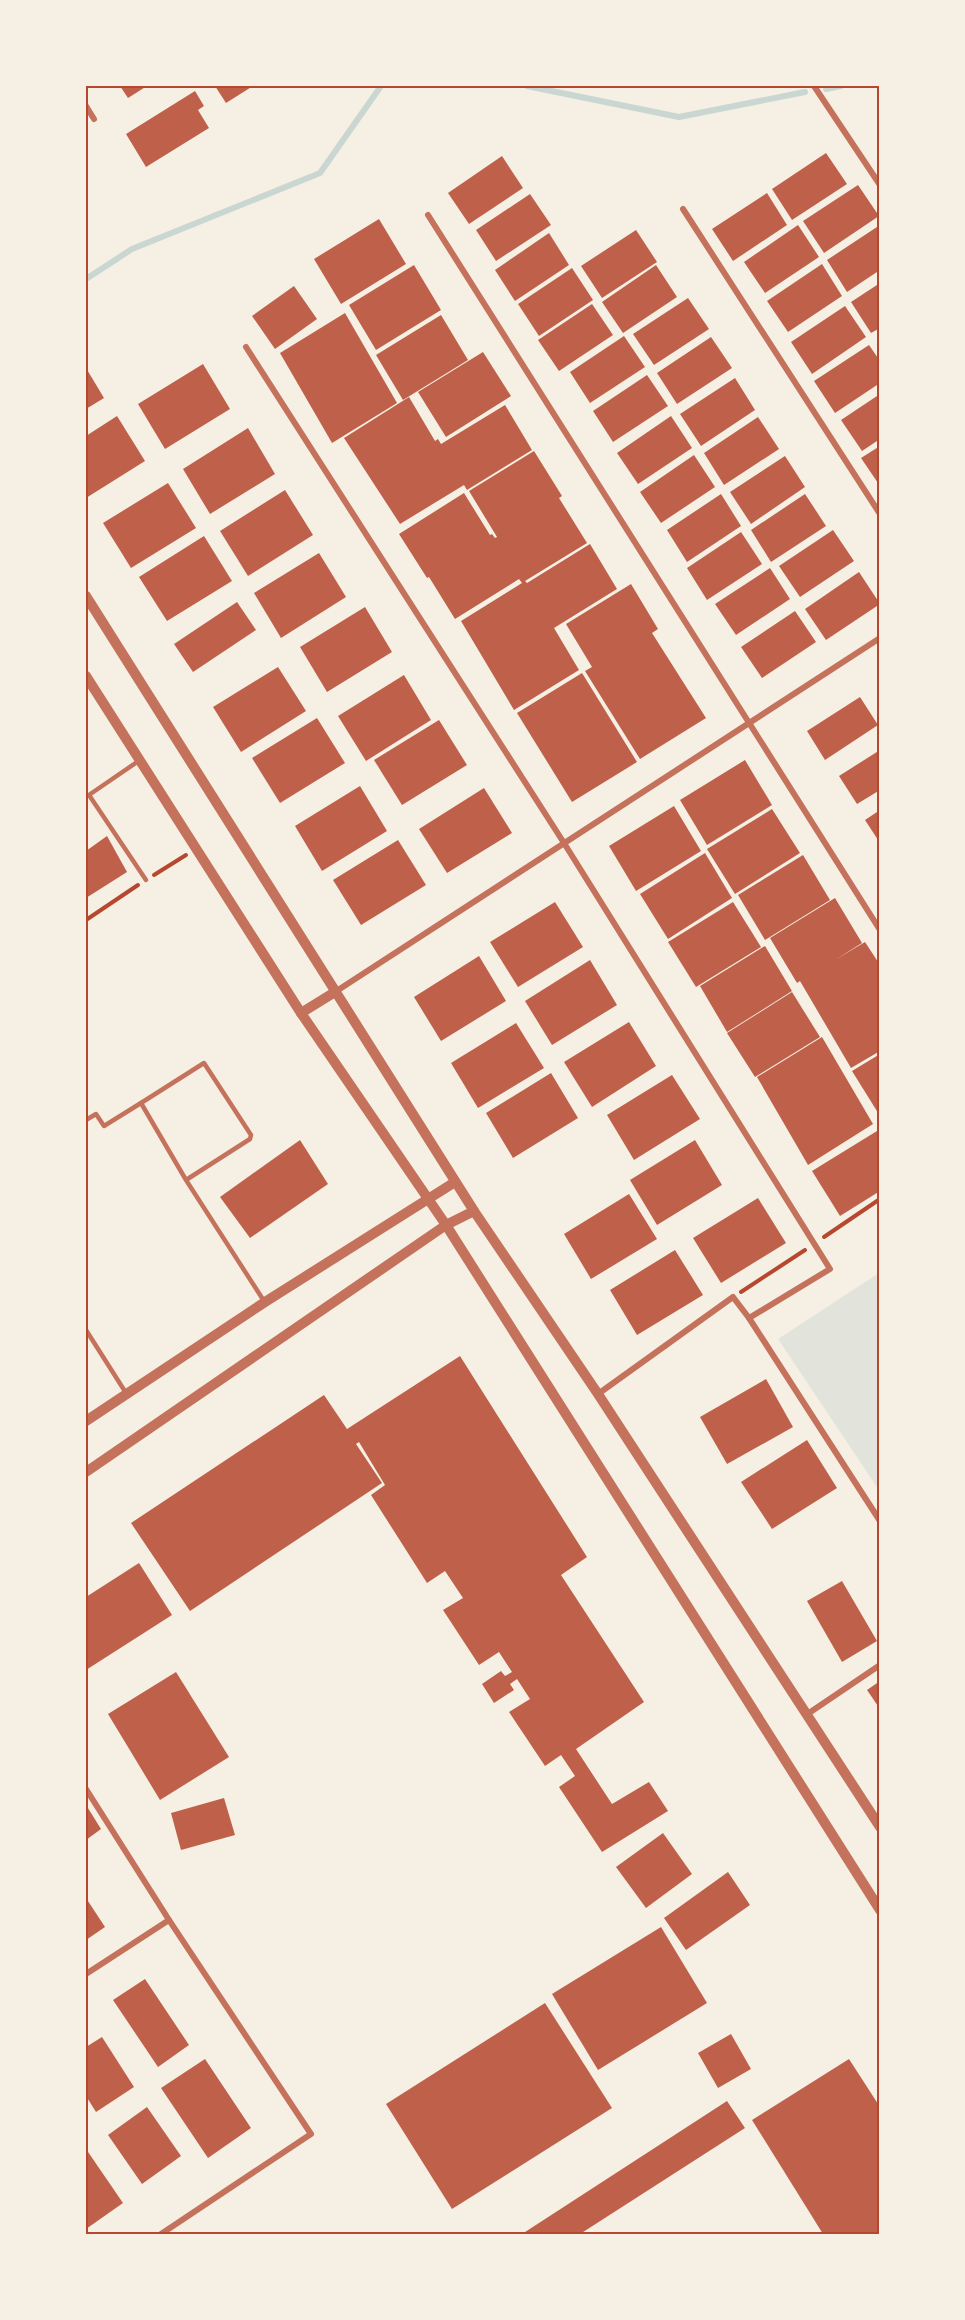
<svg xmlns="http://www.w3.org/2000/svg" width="965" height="2320" font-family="Karla,sans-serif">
<rect width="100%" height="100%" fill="#f6efe4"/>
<polygon fill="#e2e4dc" points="879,1273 879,1490 778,1339"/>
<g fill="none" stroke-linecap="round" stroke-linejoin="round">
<g stroke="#c9d6d2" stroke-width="6">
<polyline points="527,86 679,117 805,92"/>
<polyline points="826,89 841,86"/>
<polyline points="86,279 132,249 320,173 381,86"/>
</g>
</g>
<g fill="#bf614a">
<polygon points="120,86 147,86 128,98"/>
<polygon points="215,86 253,86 226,103"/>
<polygon points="195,91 204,106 198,110 209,128 146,167 126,134"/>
<polygon points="826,153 847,184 792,220 772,189"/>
<polygon points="502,156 523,188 469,224 448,193"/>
<polygon points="858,185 879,216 824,253 803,221"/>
<polygon points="767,193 787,225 733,261 712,229"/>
<polygon points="530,194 551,225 496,261 476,230"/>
<polygon points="379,219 406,264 341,304 314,259"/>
<polygon points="798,225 819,257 765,293 744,262"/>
<polygon points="880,225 880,270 847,292 827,260"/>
<polygon points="636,230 657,262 602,298 581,266"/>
<polygon points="549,233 569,265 515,301 495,270"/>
<polygon points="822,264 842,296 788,332 767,301"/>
<polygon points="414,265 441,310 376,350 349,305"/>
<polygon points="656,265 677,297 623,333 602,302"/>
<polygon points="572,268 593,300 539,336 518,304"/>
<polygon points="880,283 880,328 871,333 851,302"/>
<polygon points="294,286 317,319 275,349 252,316"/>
<polygon points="688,298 709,329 654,365 633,334"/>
<polygon points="592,304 613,335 559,371 538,340"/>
<polygon points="845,306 866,337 812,374 791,342"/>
<polygon points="345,313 397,403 332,443 280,353"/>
<polygon points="441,315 468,360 403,400 376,355"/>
<polygon points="624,336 645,367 590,403 570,372"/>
<polygon points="711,337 732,368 677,404 657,373"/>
<polygon points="869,345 880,361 880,383 835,413 814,381"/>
<polygon points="483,352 511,396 446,437 418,392"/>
<polygon points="203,364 230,409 165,449 138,404"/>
<polygon points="86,368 104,398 86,409"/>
<polygon points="647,375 668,406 613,442 593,411"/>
<polygon points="735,378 755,410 701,446 680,414"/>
<polygon points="880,394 880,439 862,451 841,420"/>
<polygon points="409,397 435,441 438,439 441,444 505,405 532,450 467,490 464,485 400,524 344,438"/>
<polygon points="117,416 145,461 86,498 86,436"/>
<polygon points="671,416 692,448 638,484 617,453"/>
<polygon points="758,417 779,449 724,485 704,453"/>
<polygon points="248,428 275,474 210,514 183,469"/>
<polygon points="880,446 880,486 861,458"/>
<polygon points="534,451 562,496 559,498 587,543 525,581 527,583 590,544 617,589 554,628 579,670 514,710 461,621 522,583 519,579 455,619 429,577 427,578 399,534 464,493 490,535 492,534 495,538 497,537 469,491"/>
<polygon points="694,455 715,487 661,523 640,492"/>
<polygon points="785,456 805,487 751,524 730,492"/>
<polygon points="168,483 196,528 131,568 103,523"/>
<polygon points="285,490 313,535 248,576 220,531"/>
<polygon points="721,494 741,526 687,562 667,530"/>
<polygon points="805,494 826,526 771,562 751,530"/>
<polygon points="833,530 854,561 800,597 779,566"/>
<polygon points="741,532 762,564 707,600 687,568"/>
<polygon points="204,536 232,581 167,621 139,577"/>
<polygon points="319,553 346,597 281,638 254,593"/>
<polygon points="770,568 790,599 736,635 715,604"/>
<polygon points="859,572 880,604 826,640 805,609"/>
<polygon points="631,584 658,629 652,633 706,718 640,759 585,671 592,667 566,624"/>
<polygon points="237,602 256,630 193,672 174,644"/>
<polygon points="365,607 392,652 327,692 300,647"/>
<polygon points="795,611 816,642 762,678 741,647"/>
<polygon points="278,667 306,711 241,752 213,707"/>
<polygon points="582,673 637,762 572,802 517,713"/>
<polygon points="404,675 431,720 366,761 338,716"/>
<polygon points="860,697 878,725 825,760 807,731"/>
<polygon points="317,718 345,763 280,803 252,758"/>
<polygon points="439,720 467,765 402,805 374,760"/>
<polygon points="880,750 880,790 857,804 839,776"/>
<polygon points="745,760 772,805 707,845 680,800"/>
<polygon points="360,786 387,831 322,871 295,826"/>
<polygon points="484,788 512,833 447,873 419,829"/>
<polygon points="674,806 701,851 636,891 609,846"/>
<polygon points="772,809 800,853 735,894 707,849"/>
<polygon points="880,810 880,843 865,820"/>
<polygon points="107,836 127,872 86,898 86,851"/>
<polygon points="398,840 426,885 361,925 333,880"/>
<polygon points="705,853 732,898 668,939 640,894"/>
<polygon points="803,855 830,900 765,940 738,895"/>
<polygon points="835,898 862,943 835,960 865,942 880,965 880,1051 851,1068 800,981 797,983 770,938"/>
<polygon points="555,902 583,947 518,987 490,942"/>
<polygon points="733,902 761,947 696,987 668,942"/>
<polygon points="765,946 792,991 727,1032 700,986"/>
<polygon points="479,956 506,1001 441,1041 414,997"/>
<polygon points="590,960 617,1005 552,1045 525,1001"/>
<polygon points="792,992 820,1037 755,1077 727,1033"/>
<polygon points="629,1022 656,1066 592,1107 564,1062"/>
<polygon points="516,1023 544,1068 478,1108 451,1063"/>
<polygon points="822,1037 873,1124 808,1165 757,1077"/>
<polygon points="880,1054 880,1116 852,1071"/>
<polygon points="551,1073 578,1118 513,1158 486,1113"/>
<polygon points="672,1075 700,1119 634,1160 607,1115"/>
<polygon points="877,1131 880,1135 880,1191 840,1216 812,1171"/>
<polygon points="300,1140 328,1184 250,1238 220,1197"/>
<polygon points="695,1140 722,1185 657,1225 630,1180"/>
<polygon points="629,1194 657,1239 591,1279 564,1234"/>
<polygon points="758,1198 786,1243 721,1283 693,1238"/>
<polygon points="675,1250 703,1295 637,1335 610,1290"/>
<polygon points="460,1356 587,1557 561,1575 644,1702 576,1749 612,1804 649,1782 668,1811 602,1852 559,1787 575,1776 561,1755 545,1766 509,1712 530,1699 517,1679 510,1684 514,1690 494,1703 482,1684 501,1671 505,1676 512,1672 499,1652 479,1665 443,1610 463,1598 445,1571 427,1583 371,1495 385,1485 359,1442 356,1444 382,1483 190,1611 131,1523 324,1395 347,1429"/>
<polygon points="766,1379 793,1427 727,1464 700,1417"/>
<polygon points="807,1440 837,1488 772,1529 741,1482"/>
<polygon points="139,1563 172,1615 86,1670 86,1597"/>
<polygon points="842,1581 877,1641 842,1662 807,1601"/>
<polygon points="176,1672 229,1757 160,1800 108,1714"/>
<polygon points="880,1681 880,1709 867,1690"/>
<polygon points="224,1798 235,1835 181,1850 171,1813"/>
<polygon points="86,1805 101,1829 86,1840"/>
<polygon points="663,1833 692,1874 646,1908 616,1867"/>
<polygon points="728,1872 750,1905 686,1950 664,1918"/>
<polygon points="86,1898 105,1927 86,1940"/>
<polygon points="661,1927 707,2003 598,2070 552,1994"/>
<polygon points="145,1979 189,2045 158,2067 113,2000"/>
<polygon points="545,2003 612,2108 452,2209 386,2104"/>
<polygon points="731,2034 751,2069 718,2088 698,2053"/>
<polygon points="102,2037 134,2087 96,2112 86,2096 86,2047"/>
<polygon points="205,2059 251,2128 208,2158 161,2088"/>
<polygon points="849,2059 880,2107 880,2234 823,2234 752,2120"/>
<polygon points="727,2101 745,2128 580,2234 522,2234"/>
<polygon points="147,2107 181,2156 142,2184 108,2135"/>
<polygon points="86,2149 123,2203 86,2229"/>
</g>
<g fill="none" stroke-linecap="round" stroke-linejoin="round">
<g stroke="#b5482f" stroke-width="4">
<polyline points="154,875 186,855"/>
<polyline points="86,920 138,885"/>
<polyline points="824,1237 880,1199"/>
<polyline points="741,1292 805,1250"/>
</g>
<g stroke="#c5725c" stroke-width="4.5">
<polyline points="89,795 146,880"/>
<polyline points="86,797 140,760"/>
<polyline points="86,1120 96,1114 104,1126 141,1103"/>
<polyline points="186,1180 250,1139 251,1135 204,1063 141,1103 186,1180 264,1301"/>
<polyline points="86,1330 126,1393"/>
</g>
<g stroke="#c5725c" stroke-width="6">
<polyline points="814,86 880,185"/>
<polyline points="86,106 94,119"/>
<polyline points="683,209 880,514"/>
<polyline points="428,215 880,930"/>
<polyline points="246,347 564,843 830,1269 749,1318"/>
<polyline points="335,992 880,638"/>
<polyline points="598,1394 733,1297 749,1318 880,1521"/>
<polyline points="806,1715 880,1665"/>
<polyline points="86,1789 169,1920 311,2134 161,2234"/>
<polyline points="86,1974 169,1920"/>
</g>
<g stroke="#c5725c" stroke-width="10">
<polyline points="86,596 474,1211 598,1394 880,1827"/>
<polyline points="86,676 301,1013 446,1225 880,1910"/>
<polyline points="301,1013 335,992"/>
<polyline points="86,1421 265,1302 455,1182"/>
<polyline points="86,1472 446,1225 474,1211"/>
</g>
</g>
<rect width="965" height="2320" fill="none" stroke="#f6efe4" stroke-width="174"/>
<rect x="87" y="87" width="791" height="2146" fill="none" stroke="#b5482f" stroke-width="2"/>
</svg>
